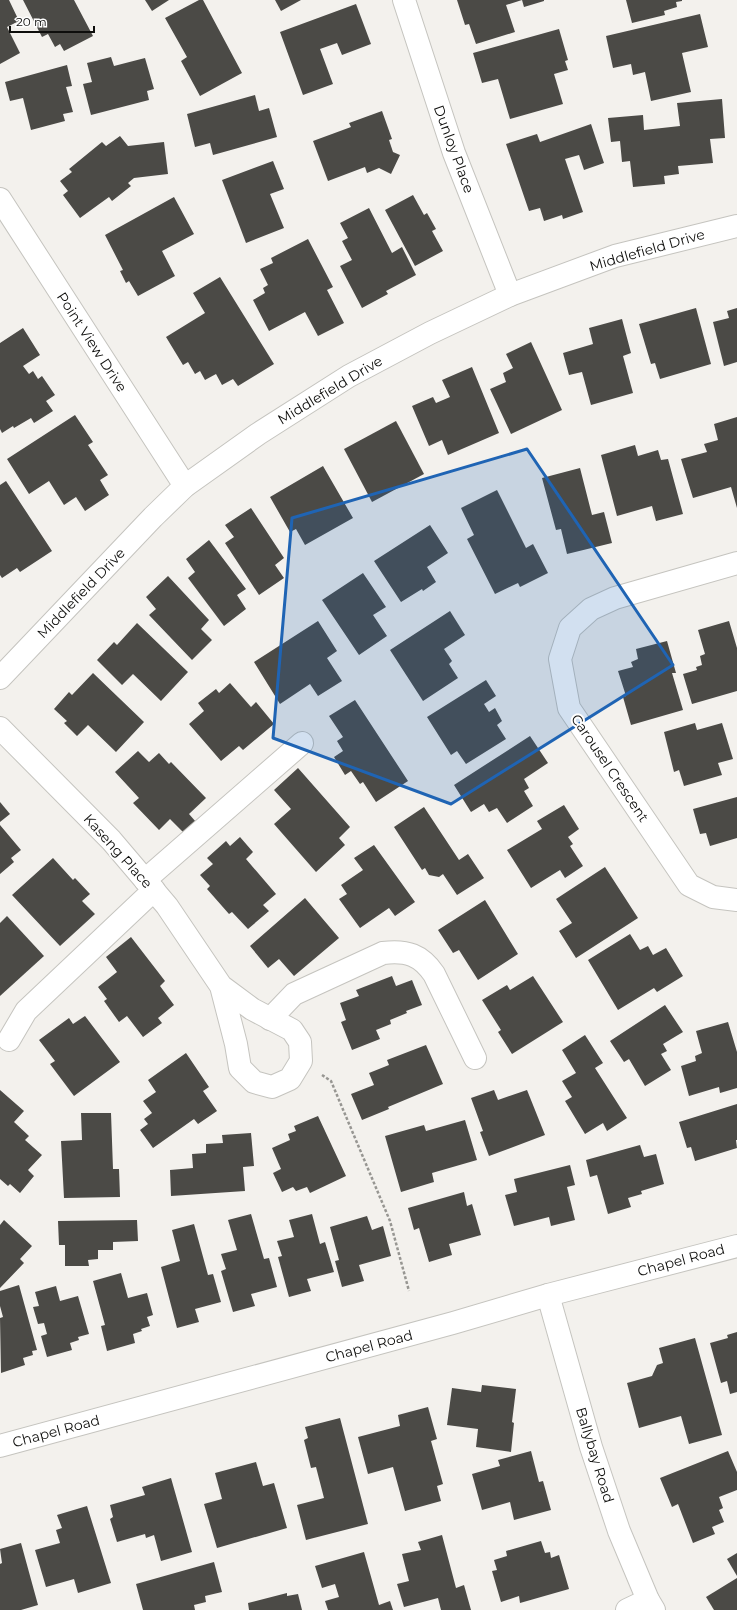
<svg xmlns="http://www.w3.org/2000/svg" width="737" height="1610" font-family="Montserrat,sans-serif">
<rect width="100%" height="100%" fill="#f3f1ed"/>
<g fill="#4b4a46">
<polygon points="0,0 9,0 19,21 7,27 20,53 0,64"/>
<polygon points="23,0 74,0 93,36 64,51 60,44 55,47 48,34 42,37"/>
<polygon points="145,0 169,0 152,11"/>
<polygon points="199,0 203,0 242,73 200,96 181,61 187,57 165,18"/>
<polygon points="275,0 301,0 281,11"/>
<polygon points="457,0 522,0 506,5 515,32 476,44 469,24 465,25"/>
<polygon points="522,0 544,0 544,1 524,7"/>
<polygon points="626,0 682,0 682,1 676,2 677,7 664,11 665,15 632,23"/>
<polygon points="356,4 371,44 342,55 337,43 320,49 333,84 303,95 280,32"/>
<polygon points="700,14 708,47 682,53 691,92 651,101 645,72 633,75 631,64 613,68 606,36"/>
<polygon points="559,29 568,60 565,61 568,70 554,74 563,104 510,119 498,79 482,83 473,53"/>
<polygon points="111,57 114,66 145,58 154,89 147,91 149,100 91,115 83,84 92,82 87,63"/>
<polygon points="67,65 72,86 66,87 73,112 63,114 65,121 31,130 23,98 10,101 5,82"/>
<polygon points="255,95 259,111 269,108 277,137 213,155 210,143 195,147 187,114"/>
<polygon points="722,99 725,138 710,139 713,163 678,166 679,174 664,176 665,184 633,187 630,161 622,162 620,141 611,142 608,118 643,115 644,130 680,126 677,103"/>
<polygon points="382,111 392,139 389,140 393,152 400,155 391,174 379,168 367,173 365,167 328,181 313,141 351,127 349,123"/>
<polygon points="591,124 604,163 584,170 579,155 565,159 583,212 563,219 562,215 544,221 540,208 529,211 506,144 537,134 540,142"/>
<polygon points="120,136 128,146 164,142 168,174 134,178 128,183 131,186 112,201 109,197 80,218 63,195 68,191 60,181 72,172 69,169 102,142 106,146"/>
<polygon points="273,161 284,189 270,194 284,228 246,243 222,180"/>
<polygon points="413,195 424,215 427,213 436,229 432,231 443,251 415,266 385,210"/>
<polygon points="174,197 194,234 162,251 175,276 138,296 129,281 126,283 120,271 123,270 105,235"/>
<polygon points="369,208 392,253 402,247 416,275 386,291 388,294 362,308 340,266 352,260 342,241 348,238 340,223"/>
<polygon points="308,239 333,287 327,290 344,323 318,336 305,312 269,331 253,300 265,293 263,288 268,285 260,269 273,263 271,258"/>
<polygon points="220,277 274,364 238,386 233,379 222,385 216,374 205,380 200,371 195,374 188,362 183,365 166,337 205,313 193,293"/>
<polygon points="696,308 711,364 660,379 655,363 651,364 639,324"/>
<polygon points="737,308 737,362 724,366 713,322 729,318 727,311"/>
<polygon points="622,319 631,353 623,356 633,393 591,405 582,372 569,375 563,353 593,344 589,328"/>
<polygon points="23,328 40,355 23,366 29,374 33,371 38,379 42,376 55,395 46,401 53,411 34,423 31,418 14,428 13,426 2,433 0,429 0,343"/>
<polygon points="531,342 562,410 511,434 490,389 506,382 503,373 513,368 506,354"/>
<polygon points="472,367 499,433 448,455 442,440 429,446 412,406 433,397 436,403 450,397 442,380"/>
<polygon points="75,415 93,442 88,445 108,475 100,480 109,495 85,511 76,497 64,505 49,481 29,494 7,459"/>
<polygon points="737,417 737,508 731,487 693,498 681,459 707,452 704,444 718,440 714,424"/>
<polygon points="396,421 424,474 372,502 344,449"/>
<polygon points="635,445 638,456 658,450 661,460 668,459 683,514 656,521 652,506 617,516 601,455"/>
<polygon points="323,466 353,518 305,545 296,529 290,532 270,497"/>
<polygon points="580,468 592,515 604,512 612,543 567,554 561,529 556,530 542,478"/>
<polygon points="6,481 52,551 20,572 17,568 2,578 0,575 0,485"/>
<polygon points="497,490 526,548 533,544 548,573 520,587 518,583 495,594 467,539 474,535 461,508"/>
<polygon points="251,508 284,558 275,565 284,578 259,595 225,543 234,537 225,525"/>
<polygon points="430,525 448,553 427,567 436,582 423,591 422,589 401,602 374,561"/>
<polygon points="209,540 246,589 237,595 246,609 224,626 188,578 195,572 186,559"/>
<polygon points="363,573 386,607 373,615 387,636 359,655 322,600"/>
<polygon points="168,576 209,620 201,629 212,640 192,660 149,615 156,609 146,597"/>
<polygon points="450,611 465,635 444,649 452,661 449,664 458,678 423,701 390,650"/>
<polygon points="318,621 337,651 327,658 342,681 318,696 310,684 280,704 254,662"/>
<polygon points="729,621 737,648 737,691 692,704 683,674 697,670 696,667 702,665 700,656 705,654 698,630"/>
<polygon points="137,623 188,672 161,701 133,674 122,685 97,660 114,642 117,645"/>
<polygon points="667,641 676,673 672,673 683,710 631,725 623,697 626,696 618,671 633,667 631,662 638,659 636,649"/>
<polygon points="93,673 144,722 116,752 88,725 77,736 64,723 67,721 54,709 69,692 72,695"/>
<polygon points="486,680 496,696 484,704 489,712 495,708 502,721 497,725 506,739 466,764 457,751 451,755 427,717"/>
<polygon points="230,683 251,707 256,702 274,724 243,750 239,746 221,761 189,724 204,711 198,703 216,689 219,693"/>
<polygon points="355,700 408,781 376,802 363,782 360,784 351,771 345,775 334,757 343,751 337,741 343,737 329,716"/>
<polygon points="695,723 697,730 722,723 733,759 718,763 722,775 684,786 679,770 674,772 664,732"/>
<polygon points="530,736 548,763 524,779 529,788 524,791 533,806 507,823 497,808 489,812 484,804 471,812 454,785"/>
<polygon points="138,751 149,762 159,753 169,764 171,762 206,798 189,814 196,822 184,833 170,819 159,830 133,803 139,798 115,772"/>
<polygon points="298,768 350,827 339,838 345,845 316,872 274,824 291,809 274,790"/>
<polygon points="737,797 737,838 710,846 706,833 700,834 693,809"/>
<polygon points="0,802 10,814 0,822"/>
<polygon points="564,805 579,829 568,837 573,844 570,846 583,866 565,878 560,870 531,888 507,850 542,829 537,821"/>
<polygon points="424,807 459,860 468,854 484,878 457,895 443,874 439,877 429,875 425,868 422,870 394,827"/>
<polygon points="0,825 21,850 11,858 14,862 0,874"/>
<polygon points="240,837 253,852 246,859 276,894 263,905 269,911 248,929 232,912 229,914 207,889 210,886 200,875 213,864 207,858 226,841 230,846"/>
<polygon points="374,845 415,902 395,916 389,908 360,928 339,899 347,894 341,885 363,870 354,858"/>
<polygon points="53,858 73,880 75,878 90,894 82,901 95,914 60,946 12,895"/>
<polygon points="605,867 638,918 576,958 559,931 572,923 556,899"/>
<polygon points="305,898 339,938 294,976 279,959 268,968 250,946"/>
<polygon points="485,900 518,954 478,980 459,950 453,953 438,930"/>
<polygon points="7,916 44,956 0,996 0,923"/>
<polygon points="630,934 640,950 648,946 653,955 666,948 683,976 657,992 654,988 618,1010 588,960"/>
<polygon points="131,937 165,981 160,986 174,1005 158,1018 162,1023 143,1037 127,1016 119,1022 104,1001 107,999 98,987 117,972 106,957"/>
<polygon points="392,976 396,986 412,980 422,1005 406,1011 407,1013 390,1020 391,1024 376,1030 380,1039 352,1050 341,1022 346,1020 340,1003 359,996 356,990"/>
<polygon points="533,976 563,1022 512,1054 498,1032 501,1030 482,1000 507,985 510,990"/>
<polygon points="665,1005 683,1032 663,1044 667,1051 661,1054 671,1070 645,1086 629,1059 624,1062 610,1041"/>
<polygon points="85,1016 120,1062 74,1096 50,1064 55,1061 39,1040 69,1018 73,1024"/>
<polygon points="728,1022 737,1052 737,1088 720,1093 719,1087 689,1096 681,1066 696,1061 695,1056 702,1053 696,1031"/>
<polygon points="585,1035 603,1063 595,1068 627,1118 607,1131 603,1123 585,1134 565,1101 572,1097 562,1081 576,1073 562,1050"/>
<polygon points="426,1045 443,1084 388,1107 389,1109 362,1120 351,1094 374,1085 369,1073 389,1065 387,1060"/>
<polygon points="186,1053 209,1087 203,1091 217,1111 198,1124 194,1119 153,1148 140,1130 148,1124 144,1119 152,1113 143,1101 156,1092 148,1080"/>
<polygon points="0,1090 24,1111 14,1122 29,1136 25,1140 42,1155 28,1170 34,1176 20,1193 10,1184 8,1186 0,1179"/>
<polygon points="494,1090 498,1100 527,1090 545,1135 489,1156 480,1132 483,1131 471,1098"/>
<polygon points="737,1104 737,1140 736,1140 737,1148 695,1161 691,1147 687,1148 679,1122"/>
<polygon points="81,1113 111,1113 113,1169 119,1169 120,1197 64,1198 61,1141 82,1140"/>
<polygon points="318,1116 346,1176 310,1193 307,1187 296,1191 293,1187 282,1192 273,1173 281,1169 272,1148 290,1140 288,1134 296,1131 294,1126"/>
<polygon points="465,1120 477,1160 432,1173 434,1182 401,1192 385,1136 424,1125 426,1131"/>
<polygon points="251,1133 254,1166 243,1167 245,1191 171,1196 170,1170 193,1168 192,1154 206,1153 206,1144 223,1143 222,1135"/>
<polygon points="640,1145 644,1157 656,1154 664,1184 641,1191 642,1194 628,1198 631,1207 608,1214 597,1175 590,1177 586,1160"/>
<polygon points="570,1165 575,1185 567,1187 575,1220 551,1226 549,1217 514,1226 505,1195 517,1192 514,1179"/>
<polygon points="464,1192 467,1206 472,1204 481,1235 449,1244 452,1255 429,1262 419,1228 414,1230 408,1208"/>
<polygon points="251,1214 264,1259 269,1258 277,1287 251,1294 255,1306 233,1312 221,1271 226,1269 221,1254 237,1250 228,1220"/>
<polygon points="312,1214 320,1244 325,1242 334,1272 307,1279 311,1291 289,1297 278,1257 282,1256 277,1241 294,1237 289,1220"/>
<polygon points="367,1216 372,1230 383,1226 391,1256 359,1265 364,1281 342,1287 335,1261 339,1260 330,1227"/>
<polygon points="4,1220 32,1246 20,1259 24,1263 0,1288 0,1225"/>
<polygon points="137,1220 138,1241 113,1242 113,1250 98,1250 98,1259 88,1260 89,1266 65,1266 65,1245 59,1245 58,1221"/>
<polygon points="194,1224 208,1275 213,1274 221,1302 195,1309 199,1322 177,1328 161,1267 180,1261 172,1230"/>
<polygon points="121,1273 128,1298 147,1293 153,1315 147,1317 150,1326 141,1329 142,1331 133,1334 135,1343 107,1351 101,1326 105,1325 93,1281"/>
<polygon points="19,1285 37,1350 32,1351 33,1355 23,1358 25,1365 1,1373 0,1318 3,1317 0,1306 0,1291"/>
<polygon points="56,1286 60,1301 78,1296 89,1334 78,1337 79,1340 70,1343 72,1350 47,1357 41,1336 47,1334 44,1323 38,1324 33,1307 39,1306 35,1292"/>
<polygon points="737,1332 737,1392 730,1394 727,1381 721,1383 710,1343 728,1338 727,1335"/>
<polygon points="695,1338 722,1435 689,1444 681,1416 639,1428 627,1383 652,1376 657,1365 663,1363 659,1348"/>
<polygon points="482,1385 516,1389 512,1422 514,1423 511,1452 476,1447 478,1429 447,1425 452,1388 481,1392"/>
<polygon points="428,1407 437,1439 431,1441 443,1484 437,1486 441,1501 405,1511 393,1467 368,1474 358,1437 400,1426 398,1415"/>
<polygon points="340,1418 368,1524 306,1540 297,1505 324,1498 316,1467 311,1468 304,1440 308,1438 305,1427"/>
<polygon points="531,1451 539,1482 543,1481 551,1510 514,1520 510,1502 482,1510 472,1474 500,1466 498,1460"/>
<polygon points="728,1451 737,1472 737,1490 719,1497 723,1508 719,1510 724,1522 712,1527 715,1534 693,1543 678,1504 672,1507 660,1478"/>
<polygon points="256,1462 263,1486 274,1483 287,1528 217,1548 204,1504 222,1499 215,1473"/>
<polygon points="171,1478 192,1552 161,1561 154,1535 146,1538 145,1534 117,1542 110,1519 113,1517 110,1505 145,1495 142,1487"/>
<polygon points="87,1506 111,1583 78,1593 74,1579 46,1587 35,1550 60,1543 56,1530 62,1528 57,1515"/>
<polygon points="442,1535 456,1588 464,1585 471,1610 441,1610 438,1598 404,1607 397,1584 409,1581 402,1554 421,1550 418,1542"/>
<polygon points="541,1541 545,1553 550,1552 551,1558 559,1555 569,1589 520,1603 519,1596 501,1602 492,1571 497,1570 494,1560 507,1556 506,1551"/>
<polygon points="21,1543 38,1605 21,1610 0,1610 0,1564 2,1563 0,1549"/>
<polygon points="364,1552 379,1605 390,1601 393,1610 328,1610 325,1601 339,1597 335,1584 322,1588 315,1566"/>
<polygon points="737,1553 737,1576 727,1559"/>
<polygon points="214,1562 222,1592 205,1596 206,1602 194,1605 195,1610 143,1610 136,1584"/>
<polygon points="737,1578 737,1610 714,1610 706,1597"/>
<polygon points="287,1593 287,1596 298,1594 302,1610 249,1610 248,1603"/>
</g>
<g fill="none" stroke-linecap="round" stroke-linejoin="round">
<g stroke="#c5c4bf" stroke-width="24">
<g id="minor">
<polyline points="404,0 454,153 510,295"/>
<polyline points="0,199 185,486"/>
<polyline points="737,563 615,598 591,609 570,628 560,659 569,708 689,885 713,897 737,900"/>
<polyline points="0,678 153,517 185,486 258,434 349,376 430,333 510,295 615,256 737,226"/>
<polyline points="0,728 111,840 145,880 167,906 221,986 252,1009 292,1030 300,1042 301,1061 290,1079 272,1087 254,1082 240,1068 236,1044 221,986"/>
<polyline points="145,880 302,743"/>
<path d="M270 1019 294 994 383 953C407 950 421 955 434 974L475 1058"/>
<polyline points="9,1040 26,1011 154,890"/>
<polyline points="548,1295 591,1447 619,1531 648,1600 654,1610"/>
<polyline points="627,1610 648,1600"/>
</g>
</g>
<g stroke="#c5c4bf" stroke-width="24">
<polyline id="major" points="0,1446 453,1323 548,1295 737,1246"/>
</g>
<polyline stroke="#979692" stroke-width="2.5" stroke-dasharray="3 2" stroke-linecap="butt" points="322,1075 331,1081 390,1221 409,1291"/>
<use href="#minor" stroke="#fff" stroke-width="22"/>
<use href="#major" stroke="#fff" stroke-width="22"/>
</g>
<path fill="#1f64b4" fill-opacity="0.2" stroke="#1f64b4" stroke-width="3" stroke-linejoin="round" d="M527 449 673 665 451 804 273 738 292 518Z"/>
<g text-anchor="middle" stroke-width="4" stroke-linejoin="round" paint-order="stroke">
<g font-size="14" fill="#0e0e0c" stroke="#fff">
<text transform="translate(454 149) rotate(70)" y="5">Dunloy Place</text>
<text transform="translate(647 250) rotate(-16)" y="5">Middlefield Drive</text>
<text transform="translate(92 342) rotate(57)" y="5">Point View Drive</text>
<text transform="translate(330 390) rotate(-31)" y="5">Middlefield Drive</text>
<text transform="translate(81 593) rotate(-46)" y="5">Middlefield Drive</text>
<text transform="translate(610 768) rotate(56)" y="5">Carousel Crescent</text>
<text transform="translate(118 851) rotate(48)" y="5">Kaseng Place</text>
<text transform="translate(681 1260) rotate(-15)" y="5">Chapel Road</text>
<text transform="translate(369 1346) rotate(-15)" y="5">Chapel Road</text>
<text transform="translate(56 1431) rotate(-15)" y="5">Chapel Road</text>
<text transform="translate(595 1455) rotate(73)" y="5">Ballybay Road</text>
</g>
</g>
<path d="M10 26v6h84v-6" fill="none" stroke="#0e0e0c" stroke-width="2"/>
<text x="16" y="26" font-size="12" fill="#0e0e0c" stroke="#ffffff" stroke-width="3" paint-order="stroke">20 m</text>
</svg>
